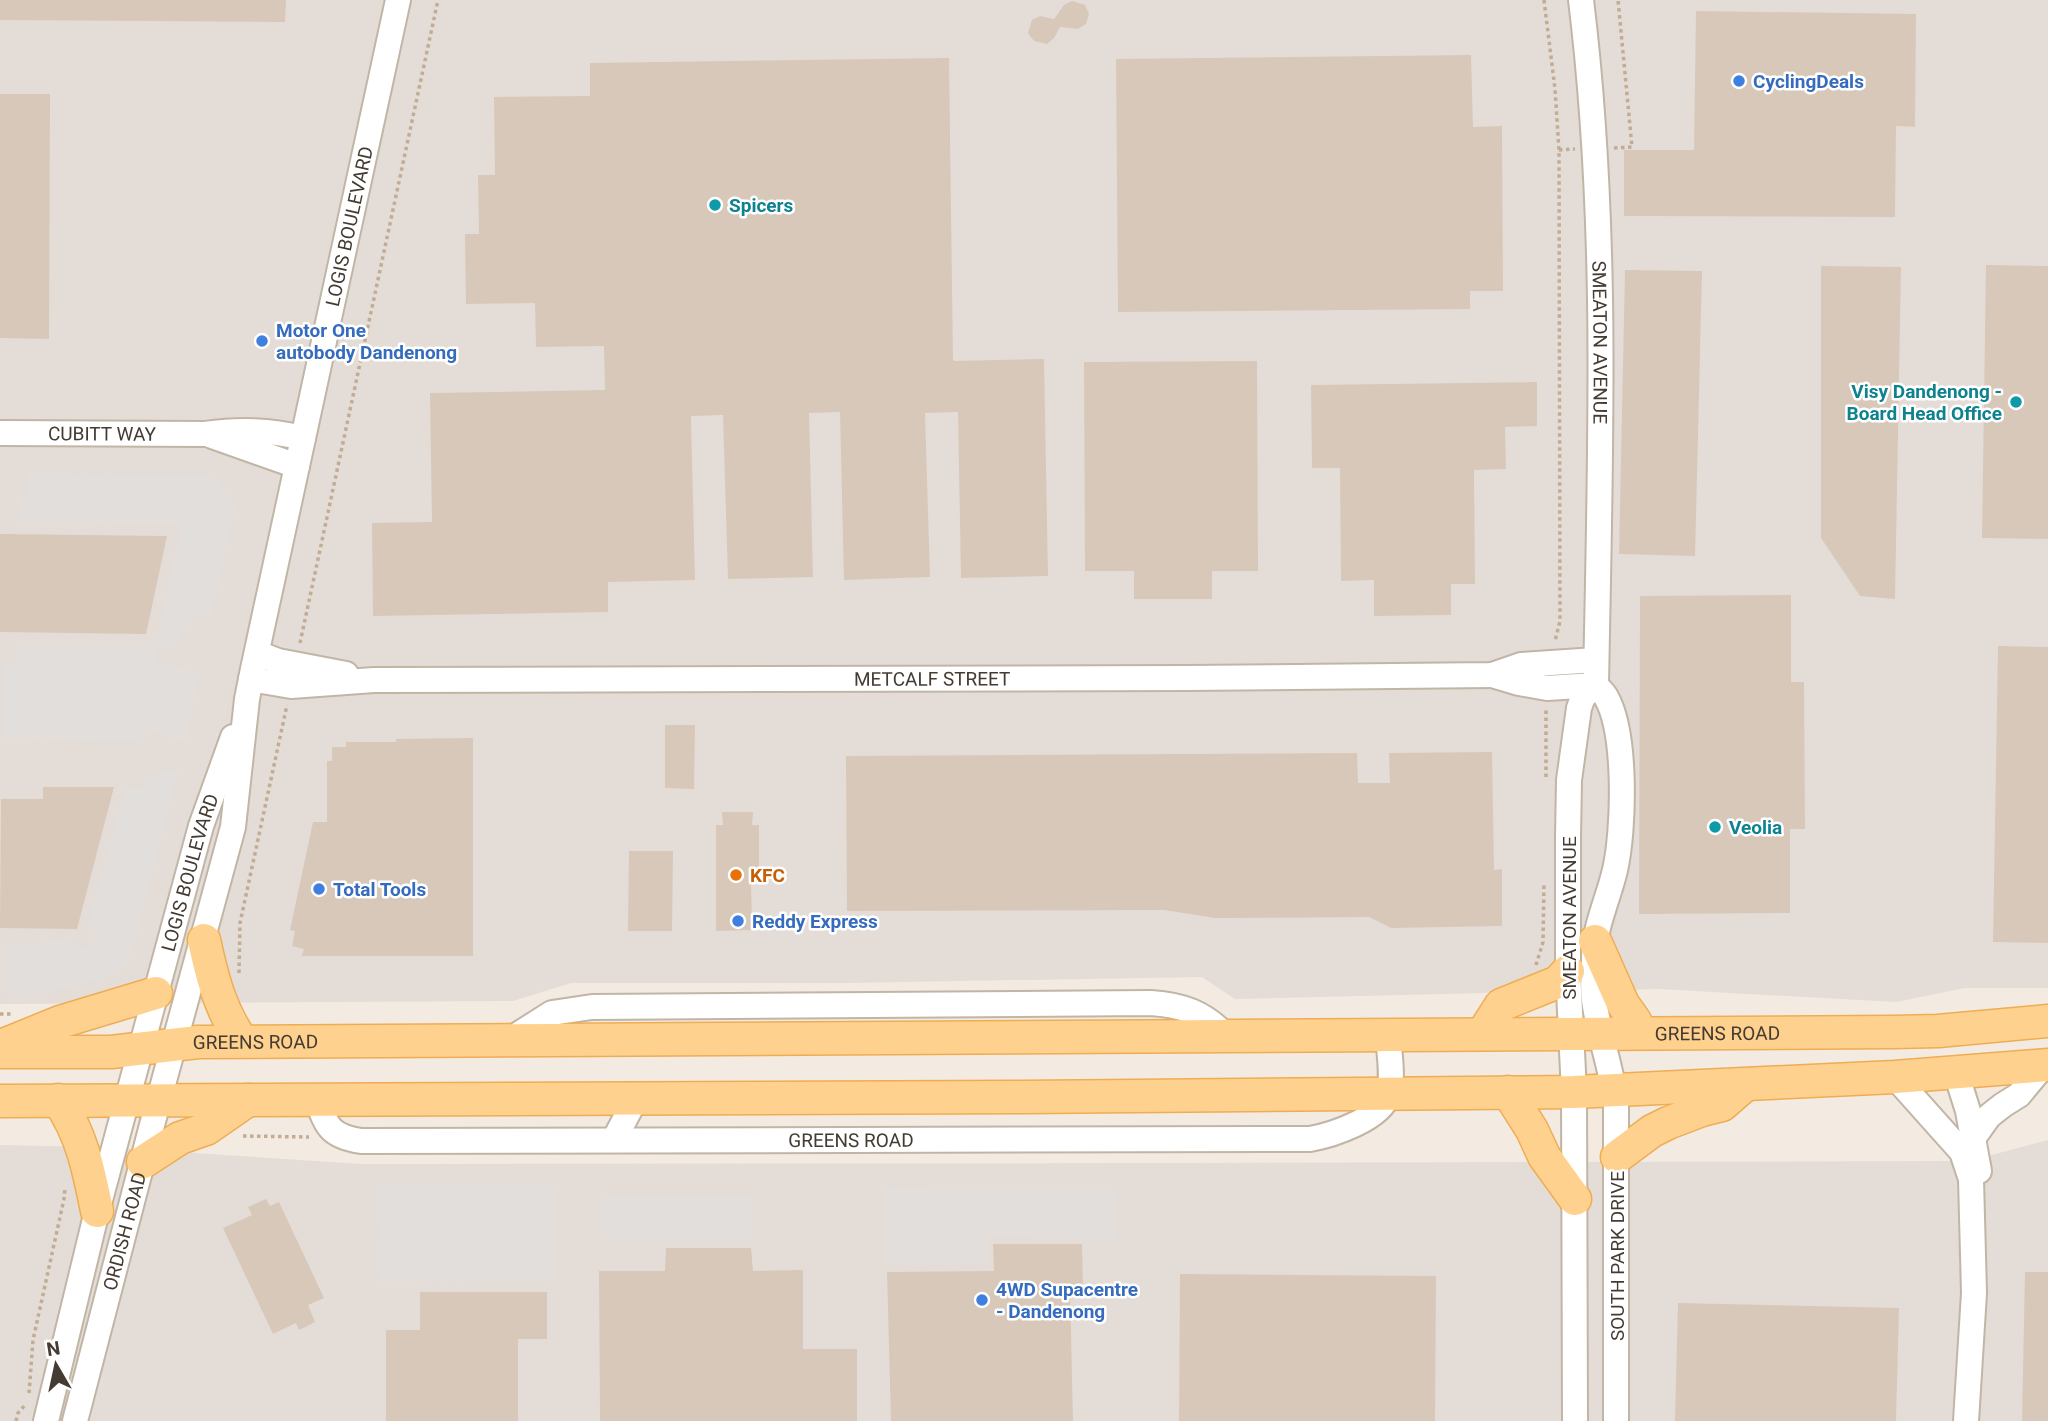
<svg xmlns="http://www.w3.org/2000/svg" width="2048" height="1421" font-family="Roboto,sans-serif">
<rect width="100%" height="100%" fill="#f3ebe1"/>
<g fill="#e4ddd7">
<polygon points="0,0 2048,0 2048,988 1965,988 1896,1002 1658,989 1235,999 1202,977 847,983 571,983 513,1001 0,1004"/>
<polygon points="2048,1140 2048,1421 0,1421 0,1145 101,1147 362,1164 1122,1163 1950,1161 1984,1157"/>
</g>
<g fill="#e2dedb">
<polygon points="29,474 199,475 216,479 231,498 235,510 211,615 197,612 170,650 156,646 180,532 176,523 20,522 20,507 28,489"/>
<polygon points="17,646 154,647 154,662 199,673 185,741 145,728 144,742 3,737 3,665 17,665"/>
<polygon points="164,770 178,772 132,950 127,959 108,976 45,993 7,993 7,944 38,944 71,936 75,950 89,946 101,934 87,928 126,786 141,789"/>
<polygon points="554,1185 555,1280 378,1281 377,1186"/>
<polygon points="886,1189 1116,1191 1115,1239 986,1237 986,1264 885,1263"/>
<polygon points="752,1196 752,1240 601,1240 601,1197"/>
</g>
<g fill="#d8c8b9">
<polygon points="0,0 286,0 285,22 0,20"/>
<polygon points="1072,1 1085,5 1089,14 1086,24 1078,29 1060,27 1054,38 1047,44 1034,41 1028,33 1032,20 1040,16 1054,19 1064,5"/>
<polygon points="1696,11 1916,14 1915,127 1896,126 1895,217 1624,216 1624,150 1694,150"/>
<polygon points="1471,55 1473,127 1502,126 1503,291 1470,291 1470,309 1118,312 1116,59"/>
<polygon points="949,58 953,359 954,361 1044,359 1048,576 961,578 958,412 925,413 930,577 844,580 840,412 809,413 813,577 728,579 723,415 691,416 695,580 608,582 608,612 373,616 372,523 432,522 430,393 605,390 604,346 536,347 535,303 466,304 465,234 479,234 478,175 495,175 494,97 590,96 590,63"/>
<polygon points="0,94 50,94 49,339 0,338"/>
<polygon points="1986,265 2048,266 2048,539 1982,538"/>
<polygon points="1821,266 1901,267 1895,599 1860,596 1821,538"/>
<polygon points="1625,270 1702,271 1695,556 1619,554"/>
<polygon points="1257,361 1258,571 1212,571 1212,599 1134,599 1134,571 1085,571 1084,362"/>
<polygon points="1537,382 1537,426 1505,427 1506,469 1474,470 1475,584 1451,584 1451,615 1374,616 1374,580 1341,581 1340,468 1312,468 1311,385"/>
<polygon points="0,534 167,536 146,634 0,632"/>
<polygon points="1791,595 1791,682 1804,682 1805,829 1790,829 1790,913 1639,914 1640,596"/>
<polygon points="1998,646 2048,647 2048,943 1993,942"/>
<polygon points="665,725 695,725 694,789 665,788"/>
<polygon points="473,738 473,956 302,956 304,949 292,946 295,931 290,930 313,822 327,822 327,761 332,761 332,747 346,747 346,742 396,742 396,739"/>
<polygon points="1492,752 1494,870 1502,869 1502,926 1391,928 1369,917 1215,918 1164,910 847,911 846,756 1357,753 1358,783 1390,783 1389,753"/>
<polygon points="43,787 114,787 77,929 0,928 1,799 43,799"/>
<polygon points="722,812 753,812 752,825 759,825 759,882 751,882 752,930 716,931 716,825 723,825"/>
<polygon points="629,851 673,851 672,931 628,931"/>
<polygon points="266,1199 270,1206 279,1202 324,1298 308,1305 315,1322 299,1330 296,1323 273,1334 223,1228 252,1215 248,1207"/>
<polygon points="993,1244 1082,1244 1083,1288 1070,1288 1073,1421 891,1421 887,1272 994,1271"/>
<polygon points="666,1248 751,1248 753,1271 803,1270 803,1349 857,1349 857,1421 600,1421 599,1271 665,1271"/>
<polygon points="2025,1272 2048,1272 2048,1421 2022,1421"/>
<polygon points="1180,1274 1436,1276 1435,1421 1179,1421"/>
<polygon points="420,1292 547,1292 547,1339 518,1339 518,1421 386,1421 386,1330 420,1330"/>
<polygon points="1678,1303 1899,1308 1896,1421 1675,1421"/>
</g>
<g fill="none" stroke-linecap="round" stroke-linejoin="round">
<g stroke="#c1b5a6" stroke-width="28">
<g id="minor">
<path id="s1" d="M1581 0C1609 227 1600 457 1596 685 1599 689 1604 693 1606 697 1627 733 1624 831 1615 870 1608 900 1594 927 1594 958 1594 972 1592 987 1594 1000 1599 1036 1612 1069 1616 1105V1421"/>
<path id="s2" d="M0 433 205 434C240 429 269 430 303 438"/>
<polyline points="212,436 297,466"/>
<polyline points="257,653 278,661 346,674"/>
<polyline points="1492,675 1519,683 1547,688 1596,685"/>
<path id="s3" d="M251 679 291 686 374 680 1186 678 1492 675 1521 665 1596 660"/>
<path d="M511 1039 552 1013 592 1007 1151 1003C1183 1005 1204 1013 1226 1036"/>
<polyline points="1956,1073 1968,1111 1979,1171"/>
<polyline points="1895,1077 1962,1152 1971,1179 1974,1293 1966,1421"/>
<path id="s4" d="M317 1100C327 1127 330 1136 361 1141L1310 1139C1332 1135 1381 1119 1388 1095 1394 1078 1389 1053 1388 1035"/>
<polyline points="1974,1137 1989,1116 2003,1105 2019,1095 2043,1066"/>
<polyline points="614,1140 636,1098"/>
<path id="s5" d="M46 1421 97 1211 201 826 233 737"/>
<path id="s6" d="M75 1421 152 1125 233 827 247 699 253 669 398 0"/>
<polyline points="1575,1421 1574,1092 1568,971 1568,837 1569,780 1579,708 1583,697 1596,685"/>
</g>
</g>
<g stroke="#eead54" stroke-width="35">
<g id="major">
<path d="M204 940C212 977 220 1010 242 1041"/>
<polyline points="1595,941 1623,1004 1635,1021 1640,1033"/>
<polyline points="1483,1033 1501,1005 1558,982 1568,971"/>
<polyline points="1,1046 60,1022 156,993"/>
<path id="s7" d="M0 1052H111L198 1042 1893 1032 1938 1031 2048 1021"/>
<polyline points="1508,1092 1532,1130 1544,1156 1575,1199"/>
<path d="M58 1100C82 1134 89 1171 97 1211"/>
<polyline points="0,1101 1024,1097 1574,1092 1895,1077 2048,1065"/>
<polyline points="1617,1157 1652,1131 1668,1123 1702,1110 1722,1105 1745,1085"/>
<polyline points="143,1162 180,1138 206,1129 248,1100"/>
</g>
</g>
<g stroke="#c2ac93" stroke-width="3.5" stroke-dasharray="3.5 3.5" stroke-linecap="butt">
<polyline points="1544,0 1555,89 1559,150 1560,621 1555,641"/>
<polyline points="1614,148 1632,147 1618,0"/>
<polyline points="1559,150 1575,149"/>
<polyline points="300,643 438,0"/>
<polyline points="1546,777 1546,708"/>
<polyline points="1536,965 1543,942 1544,883"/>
<polyline points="239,973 240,923 287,705"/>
<polyline points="0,1014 12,1014"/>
<polyline points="243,1136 309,1137"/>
<polyline points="29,1393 33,1340 64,1199 65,1188"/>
<polyline points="16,1421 18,1413 26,1404"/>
</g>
<use href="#minor" stroke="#fff" stroke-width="24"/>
<use href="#major" stroke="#ffd18e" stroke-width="32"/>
</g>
<g fill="#3f7fe0" stroke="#fff" stroke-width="2.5">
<circle cx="1739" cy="81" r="7"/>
<circle cx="262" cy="341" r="7"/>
<circle cx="319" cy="889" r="7"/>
<circle cx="738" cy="921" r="7"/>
<circle cx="982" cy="1300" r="7"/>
</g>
<g fill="#0f9aa8" stroke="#fff" stroke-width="2.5">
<circle cx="715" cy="205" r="7"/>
<circle cx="2016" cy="402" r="7"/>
<circle cx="1715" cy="827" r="7"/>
</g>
<circle fill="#e8710a" stroke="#fff" stroke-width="2.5" cx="736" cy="875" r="7"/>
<g text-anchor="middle" stroke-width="5" stroke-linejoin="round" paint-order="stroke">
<g font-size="19" font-weight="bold" fill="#366cbe" stroke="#fff" text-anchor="start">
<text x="1753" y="88">CyclingDeals</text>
<text x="276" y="337">Motor One<tspan x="276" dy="22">autobody Dandenong</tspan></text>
<text x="333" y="896">Total Tools</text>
<text x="752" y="928">Reddy Express</text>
<text x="996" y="1296">4WD Supacentre<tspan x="996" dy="22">- Dandenong</tspan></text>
</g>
<g font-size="19" font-weight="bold" fill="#0d838f" stroke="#fff" text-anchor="start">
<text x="729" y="212">Spicers</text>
<text x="2002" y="398" text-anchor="end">Visy Dandenong -<tspan x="2002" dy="22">Board Head Office</tspan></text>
<text x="1729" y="834">Veolia</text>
</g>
<g font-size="19" fill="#443b32" stroke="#fff">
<text dy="7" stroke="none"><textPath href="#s6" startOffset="1227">LOGIS BOULEVARD</textPath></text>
<text dy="7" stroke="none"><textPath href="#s1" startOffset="343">SMEATON AVENUE</textPath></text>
<text dy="7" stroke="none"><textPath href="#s2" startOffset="102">CUBITT WAY</textPath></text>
<text dy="7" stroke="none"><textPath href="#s3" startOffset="682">METCALF STREET</textPath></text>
<text dy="7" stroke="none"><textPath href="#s5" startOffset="567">LOGIS BOULEVARD</textPath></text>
<text transform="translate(1569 918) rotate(-90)" y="7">SMEATON AVENUE</text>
<text dy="7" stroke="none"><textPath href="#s7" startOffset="1718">GREENS ROAD</textPath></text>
<text dy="7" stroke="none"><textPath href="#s7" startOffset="256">GREENS ROAD</textPath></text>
<text dy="7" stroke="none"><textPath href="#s4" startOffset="555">GREENS ROAD</textPath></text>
<text dy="7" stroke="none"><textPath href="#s6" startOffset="196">ORDISH ROAD</textPath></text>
<text transform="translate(1617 1256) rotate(-90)" y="7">SOUTH PARK DRIVE</text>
</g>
<g font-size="19" font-weight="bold" fill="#c56008" stroke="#fff" text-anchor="start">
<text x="750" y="882">KFC</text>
</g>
</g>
<g transform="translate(56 1365) rotate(351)" stroke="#ffffff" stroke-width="5" paint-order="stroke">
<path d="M0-5L12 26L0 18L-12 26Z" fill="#443b32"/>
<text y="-10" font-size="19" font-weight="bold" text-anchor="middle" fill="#443b32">N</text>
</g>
</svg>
